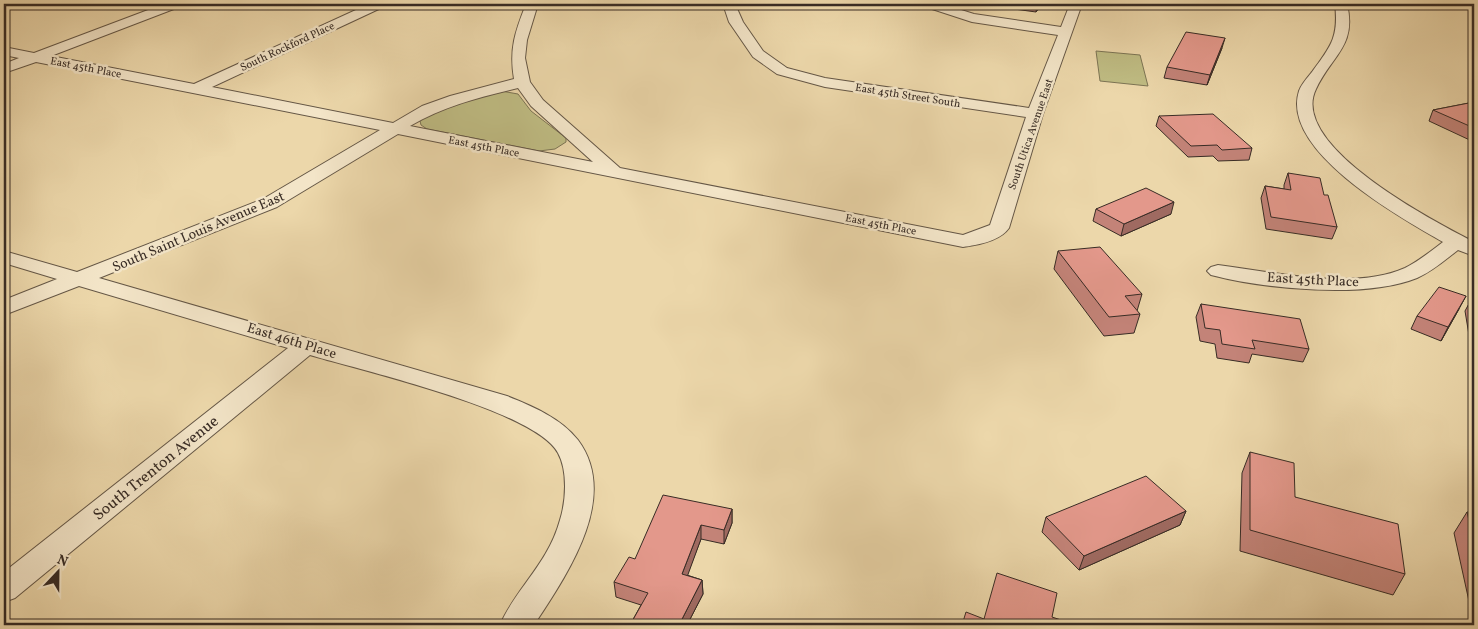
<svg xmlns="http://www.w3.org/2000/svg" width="1478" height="629" font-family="Vollkorn,serif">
<rect width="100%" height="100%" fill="#ecd7aa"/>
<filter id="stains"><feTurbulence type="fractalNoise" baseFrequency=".004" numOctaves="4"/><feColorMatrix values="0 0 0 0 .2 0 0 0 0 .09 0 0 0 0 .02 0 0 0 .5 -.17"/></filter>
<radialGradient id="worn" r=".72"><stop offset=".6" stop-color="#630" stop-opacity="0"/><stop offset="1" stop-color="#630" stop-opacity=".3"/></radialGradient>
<g fill="#bfbc83" stroke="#7c7454">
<polygon points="1096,51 1140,55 1148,86 1100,81"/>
<path d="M501 91 518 94 531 111 566 138V142L555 149 539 151 427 129 421 125 420 121C437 104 478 98 501 91Z"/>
</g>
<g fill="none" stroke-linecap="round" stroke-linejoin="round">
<g stroke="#655746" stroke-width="2">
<g id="street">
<path d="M164 4H181L179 7 51 56 194 84 369 4H385L383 7 212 87 393 123 422 106 450 96 514 79C509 49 515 32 526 4H538L527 40 525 58 530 82 543 100 620 168 963 235 990 225 1026 117 825 87 777 74 753 57 729 22 723 4H735L743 22 763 51 787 68 825 78 1029 108 1058 35 972 22 926 7 924 4H942L974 14 1061 27 1070 4H1082L1043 114 1009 228C1000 241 978 245 963 247L398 134 277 207 99 278 507 396C532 406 561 418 578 440 621 498 566 576 534 625H500C516 588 548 564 560 520 566 501 568 471 558 453 535 410 360 370 310 355L15 598 4 602V572L288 348 79 286 4 315V300L57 279 4 263V251L77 272 263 199 380 130 36 62 4 73V64L19 58 4 55V47L34 53ZM518 88 531 106 593 162 410 126C444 106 480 97 518 88Z"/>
<path d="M1335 4H1347C1357 46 1332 55 1316 89 1288 146 1435 222 1474 242V256L1458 250C1445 260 1433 271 1417 278 1365 299 1265 289 1211 275L1207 271 1211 267 1218 265C1273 272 1353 291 1405 268 1419 261 1431 251 1443 242 1401 218 1280 151 1299 91 1301 85 1307 78 1312 72 1331 46 1339 37 1335 4Z"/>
</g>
</g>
<use href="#street" fill="#f3e5c8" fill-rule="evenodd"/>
</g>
<g fill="#c38378" stroke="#382c25">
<polygon points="985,4 1042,4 1036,12 985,5"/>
<polygon points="1222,48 1207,85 1164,78 1167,67"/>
<polygon points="1474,102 1474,142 1429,121 1433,110"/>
<polygon points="1159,116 1252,148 1249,160 1218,161 1213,156 1188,157 1156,126"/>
<polygon points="1288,173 1324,195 1337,227 1332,239 1266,229 1261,198 1265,186 1284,189 1284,185"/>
<polygon points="1096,209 1171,214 1121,236 1093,221"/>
<polygon points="1058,251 1142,294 1137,311 1140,314 1134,333 1104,336 1054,269"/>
<polygon points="1472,298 1474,299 1474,361 1473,359 1465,311"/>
<polygon points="1201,304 1309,349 1303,362 1252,354 1249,363 1217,358 1215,344 1200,341 1196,317"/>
<polygon points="1459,309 1441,341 1411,329 1417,316"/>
<polygon points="1250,452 1295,497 1405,574 1393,595 1240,551 1242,473"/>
<polygon points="732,509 732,523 724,544 701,539 687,575 702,580 703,594 687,625 630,625 641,605 616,597 614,582 635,559"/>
<polygon points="1186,511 1180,525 1079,570 1042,532 1046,517"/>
<polygon points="1467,512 1474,514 1474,624 1454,533"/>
</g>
<g fill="#9f6a61" stroke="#382c25">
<polygon points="1037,4 1042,4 1036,12"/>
<polygon points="1225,38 1222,48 1207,85 1210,75"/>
<polygon points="1174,202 1171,214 1121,236 1124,224"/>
<polygon points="1466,296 1459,309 1441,341 1448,327"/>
<polygon points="732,509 732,523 724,544 724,530"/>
<polygon points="1186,511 1180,525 1079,570 1084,556"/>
<polygon points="701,525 701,539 683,588 682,574"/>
<polygon points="702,580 703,594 687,625 679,625"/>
</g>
<g fill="#e3988b" stroke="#382c25">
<polygon points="1186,32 1225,38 1210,75 1167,67"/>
<polygon points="1474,102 1474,128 1433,110"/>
<polygon points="1213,114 1252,148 1222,150 1217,145 1191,146 1159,116"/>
<polygon points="1288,173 1320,178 1324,195 1328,195 1337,227 1271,217 1265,186 1291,190"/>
<polygon points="1146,188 1174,202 1124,224 1096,209"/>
<polygon points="1100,247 1142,294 1125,296 1140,314 1109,317 1058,251"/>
<polygon points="1439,287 1466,296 1448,327 1417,316"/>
<polygon points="1472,298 1474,299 1474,309"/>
<polygon points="1201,304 1300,319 1309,349 1252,340 1255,349 1222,344 1220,330 1205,328"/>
<polygon points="1250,452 1294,463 1295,497 1398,524 1405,574 1250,530"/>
<polygon points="1146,476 1186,511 1084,556 1046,517"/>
<polygon points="663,495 732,509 724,530 701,525 682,574 702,580 679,625 630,625 648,593 614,582 629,557 635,559"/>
<polygon points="1467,512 1474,514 1474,542"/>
<polygon points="997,573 1057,593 1052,617 1067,622 1067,625 962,625 966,612 984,619"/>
</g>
<g text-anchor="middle" stroke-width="5" stroke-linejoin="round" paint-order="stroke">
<g font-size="11" fill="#382c25" stroke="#f3e5c8">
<text transform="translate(287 46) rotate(-25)" y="4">South Rockford Place</text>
<text transform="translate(86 67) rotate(11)" y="4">East 45th Place</text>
<text transform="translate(908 95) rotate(9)" y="4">East 45th Street South</text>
<text transform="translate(1030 134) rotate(-71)" y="4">South Utica Avenue East</text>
<text transform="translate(484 146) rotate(11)" y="4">East 45th Place</text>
<text transform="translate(881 224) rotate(11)" y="4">East 45th Place</text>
</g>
<g font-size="14" fill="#382c25" stroke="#f3e5c8">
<text transform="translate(198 231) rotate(-23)" y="5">South Saint Louis Avenue East</text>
<text transform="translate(1313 279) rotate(3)" y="5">East 45th Place</text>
<text transform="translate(292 340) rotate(17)" y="5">East 46th Place</text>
</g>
<g font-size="16" fill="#382c25" stroke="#f3e5c8">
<text transform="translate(155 467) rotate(-39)" y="6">South Trenton Avenue</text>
</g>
</g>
<rect width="1478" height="629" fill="none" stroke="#ecd7aa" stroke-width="20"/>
<rect x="5" y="5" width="1468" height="619" fill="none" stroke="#382c25" stroke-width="2.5"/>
<rect x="10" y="10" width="1458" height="609" fill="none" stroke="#382c25"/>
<g transform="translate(58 572) rotate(22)" stroke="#f3e5c8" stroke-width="4" paint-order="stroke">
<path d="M0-4L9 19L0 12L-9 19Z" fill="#382c25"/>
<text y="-8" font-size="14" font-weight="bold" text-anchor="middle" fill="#382c25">N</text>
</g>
<rect width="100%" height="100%" filter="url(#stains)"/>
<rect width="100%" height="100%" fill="url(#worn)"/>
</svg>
